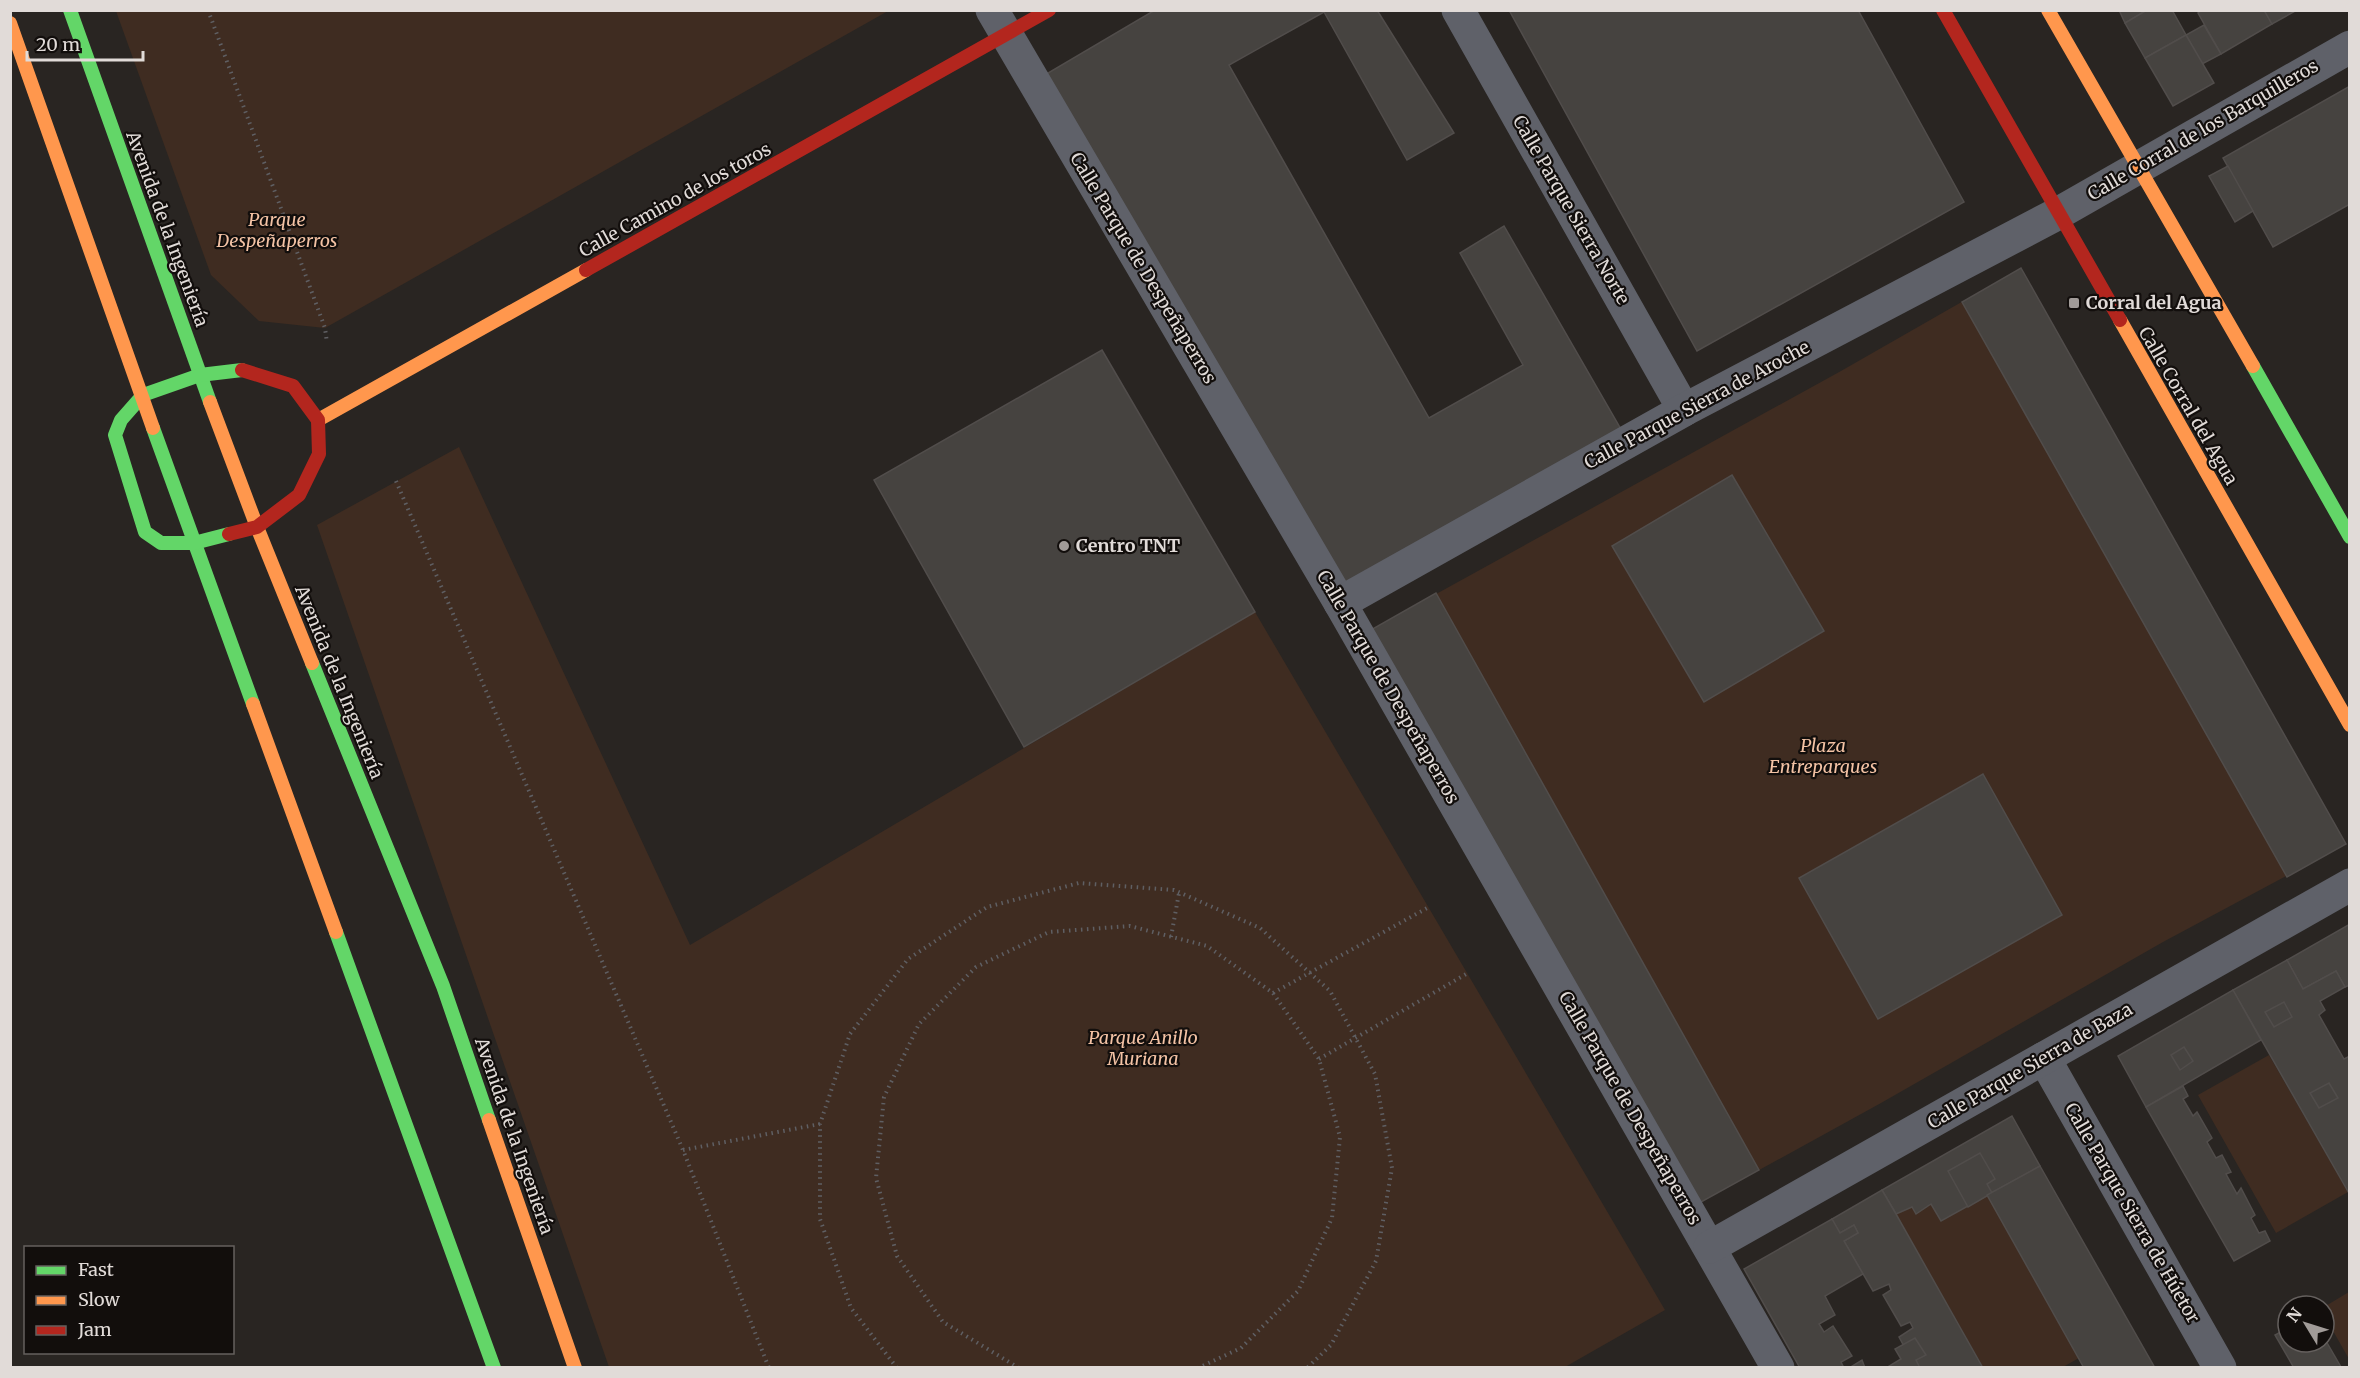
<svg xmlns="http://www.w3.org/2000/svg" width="2360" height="1378" font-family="Merriweather,serif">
<rect width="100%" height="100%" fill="#292522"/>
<g fill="#3f2c21">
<polygon points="116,11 116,10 888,11 325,328 259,321 211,275"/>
<polygon points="2021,268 2346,844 2163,942 1881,1103 1692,1207 1369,631 1841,371"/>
<polygon points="459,447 690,945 1255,612 1665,1310 1565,1367 609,1367 317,525"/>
<polygon points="2269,1055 2348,1192 2276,1233 2198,1095"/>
<polygon points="1987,1195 2079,1358 2063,1367 1983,1367 1896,1214 1912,1207 1916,1213 1931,1204 1940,1219"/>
<polygon points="2349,1292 2349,1359 2324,1315 2324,1307"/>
</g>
<g fill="#464340" stroke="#514d4b" stroke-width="1.5">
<polygon points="1155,10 1377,10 1454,133 1407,160 1324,12 1229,65 1429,418 1523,365 1460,253 1504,226 1622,431 1340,593 1043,76"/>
<polygon points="1509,10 1858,10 1964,202 1697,351"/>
<polygon points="2119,10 2147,10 2125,23"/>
<polygon points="2147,10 2172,10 2186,35 2145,58 2125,23"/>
<polygon points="2202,10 2264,10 2272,24 2221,54 2198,13"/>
<polygon points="2264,10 2297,10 2272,24"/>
<polygon points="2204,25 2221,54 2202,64 2186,35"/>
<polygon points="2186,35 2214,83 2173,106 2145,58"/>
<polygon points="2350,86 2350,204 2273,247 2223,158"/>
<polygon points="2228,166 2253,211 2235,222 2209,176"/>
<polygon points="2021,268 2346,844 2287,877 1962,302"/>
<polygon points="1102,350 1255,612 1024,747 874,480"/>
<polygon points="1732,475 1824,631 1704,702 1612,546"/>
<polygon points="1436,593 1759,1170 1692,1207 1369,631"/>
<polygon points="1983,774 2062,915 1878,1019 1799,878"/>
<polygon points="2350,924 2350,985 2345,987 2336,971 2303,989 2287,960"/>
<polygon points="2287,960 2303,989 2336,971 2345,987 2320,1001 2325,1010 2319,1015 2344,1059 2350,1056 2350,1195 2233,990"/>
<polygon points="2233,990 2261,1040 2146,1107 2118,1056"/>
<polygon points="2284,1002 2292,1017 2274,1027 2265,1012"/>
<polygon points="2184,1047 2193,1061 2180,1070 2171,1055"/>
<polygon points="2329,1083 2338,1098 2319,1108 2310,1093"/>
<polygon points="2183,1086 2188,1096 2183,1099 2193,1116 2197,1112 2212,1138 2207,1142 2216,1158 2222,1155 2231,1172 2226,1174 2237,1194 2241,1188 2255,1215 2251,1218 2259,1233 2265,1231 2270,1241 2234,1261 2146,1107"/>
<polygon points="2012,1116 2040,1166 1941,1221 1931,1204 1916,1214 1912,1207 1896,1214 1882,1190"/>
<polygon points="1980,1153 1995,1179 1987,1184 1992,1193 1968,1207 1948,1171"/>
<polygon points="2040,1166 2155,1368 2084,1368 1987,1195"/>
<polygon points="1882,1190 1896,1214 1983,1368 1916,1368 1899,1337 1913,1328 1910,1322 1901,1326 1883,1295 1891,1290 1889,1284 1873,1291 1844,1241 1858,1233 1854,1225 1840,1233 1832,1219"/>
<polygon points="1832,1219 1840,1233 1854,1225 1858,1233 1844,1241 1863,1274 1825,1296 1835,1315 1819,1324 1824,1332 1833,1326 1852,1356 1841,1362 1844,1368 1800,1368 1744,1269"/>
<polygon points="2288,1328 2288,1342 2321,1342 2322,1344 2326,1341 2341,1367 2294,1368 2275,1335"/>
<polygon points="1915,1338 1926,1355 1916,1360 1920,1368 1886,1368 1901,1359 1895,1349"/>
<polygon points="1862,1360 1865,1368 1849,1368"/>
</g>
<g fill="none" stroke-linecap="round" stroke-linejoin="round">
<g stroke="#5f5f63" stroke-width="4" stroke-dasharray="1.5 4.5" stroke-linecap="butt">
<polyline points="208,10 325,328 327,343"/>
<polyline points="396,481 683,1150 769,1368"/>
<polyline points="1171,937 1179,893"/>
<polyline points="1273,993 1429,907"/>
<polyline points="1319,1059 1468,973"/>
<polyline points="683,1150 820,1124"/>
<polyline points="897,1368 851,1308 820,1219 820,1124 850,1034 908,959 987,907 1079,883 1174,890 1260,928 1330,991 1375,1074 1392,1168 1376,1261 1331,1345 1307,1368"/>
<polyline points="1019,1368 943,1322 897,1256 876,1178 884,1097 919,1024 976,967 1049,932 1130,926 1207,946 1273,993 1319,1059 1340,1137 1332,1218 1298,1291 1241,1348 1198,1368"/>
</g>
<g stroke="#5f6169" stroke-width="33">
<polyline points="992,10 1340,603 1778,1368"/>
<polyline points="1458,10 1684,410"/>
<polyline points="1340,603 1684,410 2057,214 2350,47"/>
<polyline points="2044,1058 2220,1368"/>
<polyline points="1710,1247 2350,885"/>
</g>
<g stroke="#63d668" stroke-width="14">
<polyline points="70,10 210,402"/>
<polyline points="2253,366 2350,537"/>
<polyline points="153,428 253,704"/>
<polyline points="229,534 194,543 161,543 145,532 115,435 121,420 143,395 200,375 242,370"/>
<polyline points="312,663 443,986 489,1120"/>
<polyline points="336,932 494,1368"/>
</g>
<g stroke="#ff974d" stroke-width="14">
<polyline points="2048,10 2253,366"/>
<polyline points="10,23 153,428"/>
<polyline points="2120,320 2350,725"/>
<polyline points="210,402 257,527 312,663"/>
<polyline points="318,420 586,270"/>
<polyline points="253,704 336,932"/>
<polyline points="489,1120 575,1368"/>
</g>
<g stroke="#b3261e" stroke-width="14">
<polyline points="1943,10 2120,320"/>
<polyline points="586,270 1049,10"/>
<polyline points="229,534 257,527 299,495 319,454 318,420 293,386 242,370"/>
</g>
</g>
<g fill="#a19b98" stroke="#120e0c" stroke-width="2">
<rect x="2068" y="297" width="12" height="12" rx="3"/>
<circle cx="1064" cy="546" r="6"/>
</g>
<g text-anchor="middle" stroke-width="4.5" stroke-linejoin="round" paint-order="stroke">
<g font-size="18" fill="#e1dbd8" stroke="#120e0c">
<text transform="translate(2203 130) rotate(-30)" y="6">Calle Corral de los Barquilleros</text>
<text transform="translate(675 200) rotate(-29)" y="6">Calle Camino de los toros</text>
<text transform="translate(1571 210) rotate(60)" y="6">Calle Parque Sierra Norte</text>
<text transform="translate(167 229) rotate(70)" y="6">Avenida de la Ingeniería</text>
<text transform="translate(1143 268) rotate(59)" y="6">Calle Parque de Despeñaperros</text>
<text transform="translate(1697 405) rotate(-28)" y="6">Calle Parque Sierra de Aroche</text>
<text transform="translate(2188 406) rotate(60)" y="6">Calle Corral del Agua</text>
<text transform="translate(339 682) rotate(68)" y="6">Avenida de la Ingeniería</text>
<text transform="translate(1388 687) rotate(60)" y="6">Calle Parque de Despeñaperros</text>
<text transform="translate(2030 1066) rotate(-30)" y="6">Calle Parque Sierra de Baza</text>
<text transform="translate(1630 1108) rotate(60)" y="6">Calle Parque de Despeñaperros</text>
<text transform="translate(514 1136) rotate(71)" y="6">Avenida de la Ingeniería</text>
<text transform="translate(2132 1213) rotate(60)" y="6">Calle Parque Sierra de Húetor</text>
</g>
<g font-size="18" font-style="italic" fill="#f3c2a4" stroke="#120e0c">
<text x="277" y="226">Parque<tspan x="277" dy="21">Despeñaperros</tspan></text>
<text x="1823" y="752">Plaza<tspan x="1823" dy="21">Entreparques</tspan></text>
<text x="1143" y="1044">Parque Anillo<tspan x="1143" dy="21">Muriana</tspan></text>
</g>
<g font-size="18" font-weight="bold" fill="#e1dbd8" stroke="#120e0c" text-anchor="start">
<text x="2086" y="309">Corral del Agua</text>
<text x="1076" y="552">Centro TNT</text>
</g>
</g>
<rect width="2360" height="1378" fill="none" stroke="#e1dbd8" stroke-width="24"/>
<rect x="24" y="1246" width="210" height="108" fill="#120e0c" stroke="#65605e" stroke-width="1.5"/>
<rect x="36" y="1266" width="30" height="9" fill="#63d668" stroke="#65605e" stroke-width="1.5"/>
<text x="78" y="1276" font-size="18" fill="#e1dbd8">Fast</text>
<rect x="36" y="1296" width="30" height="9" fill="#ff974d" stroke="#65605e" stroke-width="1.5"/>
<text x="78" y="1306" font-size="18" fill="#e1dbd8">Slow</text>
<rect x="36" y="1326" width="30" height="9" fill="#b3261e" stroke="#65605e" stroke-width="1.5"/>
<text x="78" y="1336" font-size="18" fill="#e1dbd8">Jam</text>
<g transform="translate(2306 1324) rotate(308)"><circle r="28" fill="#120e0c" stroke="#65605e" stroke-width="1.5"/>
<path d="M0-4.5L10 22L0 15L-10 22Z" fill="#a19b98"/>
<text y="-9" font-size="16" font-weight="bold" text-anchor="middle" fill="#e1dbd8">N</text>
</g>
<path d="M27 51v9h116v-9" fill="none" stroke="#e1dbd8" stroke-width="3"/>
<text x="36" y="51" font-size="18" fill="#e1dbd8" stroke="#120e0c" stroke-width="4.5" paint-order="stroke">20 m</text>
</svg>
